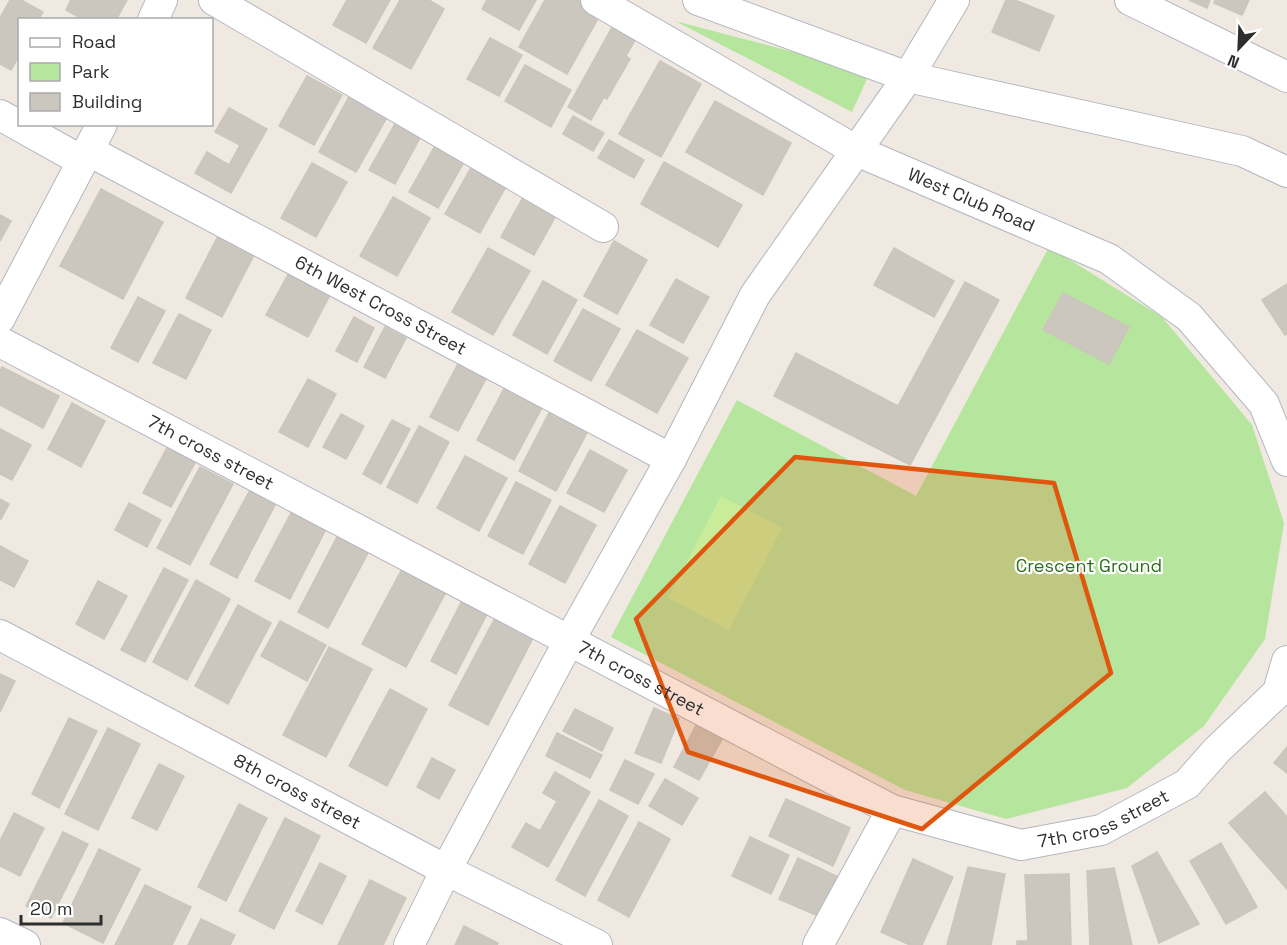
<svg xmlns="http://www.w3.org/2000/svg" width="1287" height="945" font-family="'Space Grotesk',sans-serif">
<rect width="100%" height="100%" fill="#efe9e1"/>
<g fill="#b6e59e">
<polygon points="675,21 870,72 852,112"/>
<polygon points="1049,247 1162,317 1252,425 1284,523 1265,639 1204,726 1127,788 1006,819 905,790 611,637 737,400 916,496"/>
</g>
<polygon fill="#c9ec9a" points="721,496 782,528 729,630 668,598"/>
<g fill="#cbc7bf" stroke="#cbc5ba" stroke-width="1.5">
<polygon points="10,0 21,0 43,12 38,20 20,20 20,54 11,70 0,64 0,18"/>
<polygon points="71,0 127,0 116,20 84,20 66,10"/>
<polygon points="347,0 390,0 366,43 333,25"/>
<polygon points="400,0 429,0 444,9 411,69 373,48"/>
<polygon points="487,0 536,0 519,30 482,9"/>
<polygon points="545,0 595,0 605,6 567,74 519,47"/>
<polygon points="1006,0 1015,0 1054,16 1039,51 992,32"/>
<polygon points="1189,0 1210,0 1207,8"/>
<polygon points="1215,0 1249,0 1242,15 1214,3"/>
<polygon points="615,22 638,35 626,56 630,59 607,99 604,97 591,120 568,107"/>
<polygon points="490,38 522,55 499,96 467,79"/>
<polygon points="660,61 701,84 661,157 619,134"/>
<polygon points="525,65 571,90 551,127 505,101"/>
<polygon points="307,76 342,95 314,145 279,126"/>
<polygon points="352,91 390,112 356,172 319,152"/>
<polygon points="715,101 791,143 763,195 686,152"/>
<polygon points="229,108 267,129 231,193 195,173 207,152 229,165 240,145 215,132"/>
<polygon points="573,116 604,133 593,151 563,134"/>
<polygon points="396,122 421,136 395,184 369,170"/>
<polygon points="440,137 469,153 438,208 409,192"/>
<polygon points="609,140 644,160 634,178 598,158"/>
<polygon points="477,157 512,176 480,233 445,214"/>
<polygon points="664,162 742,205 718,247 641,204"/>
<polygon points="312,163 347,182 316,237 281,218"/>
<polygon points="101,189 163,222 123,299 60,266"/>
<polygon points="526,192 559,210 534,255 501,237"/>
<polygon points="393,197 430,218 397,276 360,256"/>
<polygon points="0,215 11,221 0,241"/>
<polygon points="218,236 254,255 222,317 186,298"/>
<polygon points="614,241 647,260 617,314 584,296"/>
<polygon points="488,248 530,271 493,335 452,312"/>
<polygon points="894,248 954,281 934,317 874,285"/>
<polygon points="290,271 331,293 308,337 266,315"/>
<polygon points="676,279 709,297 683,343 650,325"/>
<polygon points="543,281 577,300 547,354 513,335"/>
<polygon points="965,282 999,300 910,465 774,396 796,353 898,406"/>
<polygon points="1287,284 1287,334 1285,335 1262,300"/>
<polygon points="1063,293 1129,327 1109,364 1043,330"/>
<polygon points="138,297 165,311 138,362 111,348"/>
<polygon points="583,309 620,329 591,381 554,361"/>
<polygon points="179,314 211,330 186,379 153,363"/>
<polygon points="354,317 374,328 357,362 336,351"/>
<polygon points="385,327 406,338 385,378 364,367"/>
<polygon points="637,330 688,358 657,413 606,385"/>
<polygon points="460,360 488,375 458,431 430,417"/>
<polygon points="2,367 59,396 43,428 0,405 0,371"/>
<polygon points="308,379 336,394 308,447 279,432"/>
<polygon points="506,385 544,404 514,460 477,440"/>
<polygon points="72,403 105,421 81,467 48,449"/>
<polygon points="551,409 589,429 556,491 519,471"/>
<polygon points="341,414 364,426 346,459 323,447"/>
<polygon points="392,420 410,429 381,484 363,474"/>
<polygon points="419,426 449,442 417,503 387,487"/>
<polygon points="0,429 31,445 12,480 0,474"/>
<polygon points="169,444 197,459 171,507 143,493"/>
<polygon points="590,450 627,470 604,512 567,493"/>
<polygon points="465,456 507,478 479,531 437,508"/>
<polygon points="200,467 233,484 190,565 157,548"/>
<polygon points="516,482 551,500 523,554 488,536"/>
<polygon points="250,490 276,503 237,578 210,564"/>
<polygon points="0,499 9,504 1,519 0,519"/>
<polygon points="129,503 161,520 147,547 115,530"/>
<polygon points="560,506 596,525 565,583 529,564"/>
<polygon points="291,513 325,531 290,599 255,581"/>
<polygon points="337,537 368,553 328,628 298,612"/>
<polygon points="0,546 28,561 14,587 0,580"/>
<polygon points="164,568 188,580 145,662 121,650"/>
<polygon points="402,569 446,592 406,667 362,644"/>
<polygon points="196,580 230,599 187,680 153,662"/>
<polygon points="98,581 127,596 104,639 76,624"/>
<polygon points="463,599 488,612 456,674 431,661"/>
<polygon points="238,605 271,623 228,704 195,686"/>
<polygon points="495,618 533,638 488,725 449,705"/>
<polygon points="280,621 326,645 307,681 261,656"/>
<polygon points="329,647 372,669 326,757 283,735"/>
<polygon points="0,674 15,681 0,712"/>
<polygon points="390,689 427,709 387,786 349,766"/>
<polygon points="654,708 679,719 661,763 635,753"/>
<polygon points="575,709 613,728 602,751 563,731"/>
<polygon points="69,718 97,731 59,808 32,794"/>
<polygon points="699,720 725,734 699,780 674,767"/>
<polygon points="108,728 140,744 98,830 65,814"/>
<polygon points="557,733 602,755 590,778 546,756"/>
<polygon points="1287,747 1287,773 1274,763"/>
<polygon points="432,758 455,770 439,799 417,787"/>
<polygon points="625,760 654,774 638,804 610,790"/>
<polygon points="159,764 184,776 157,830 132,818"/>
<polygon points="555,772 590,792 548,867 512,847 526,823 540,831 557,801 543,793"/>
<polygon points="665,779 698,798 682,825 649,806"/>
<polygon points="1265,792 1287,817 1287,889 1229,823"/>
<polygon points="786,799 850,828 833,866 769,836"/>
<polygon points="599,800 628,816 585,896 556,880"/>
<polygon points="239,804 267,818 226,901 198,887"/>
<polygon points="14,813 44,828 20,876 0,866 0,841"/>
<polygon points="285,818 320,836 274,929 239,911"/>
<polygon points="639,822 670,839 629,917 598,900"/>
<polygon points="63,832 88,844 51,918 26,906"/>
<polygon points="750,837 789,855 771,894 732,876"/>
<polygon points="1221,843 1257,907 1226,924 1190,861"/>
<polygon points="99,849 140,869 103,943 63,923"/>
<polygon points="1157,852 1199,924 1159,943 1132,866"/>
<polygon points="798,858 843,879 825,919 779,899"/>
<polygon points="913,859 953,877 922,945 910,945 881,932"/>
<polygon points="320,863 346,876 322,924 296,911"/>
<polygon points="968,867 1005,874 991,945 947,945"/>
<polygon points="1114,868 1132,945 1090,945 1087,871"/>
<polygon points="1069,874 1071,945 1017,945 1017,941 1028,941 1025,875"/>
<polygon points="370,880 406,898 383,945 338,945"/>
<polygon points="145,885 191,907 172,945 115,945"/>
<polygon points="201,919 235,935 230,945 188,945"/>
<polygon points="464,926 498,943 497,945 455,945"/>
</g>
<g fill="none" stroke-linecap="round" stroke-linejoin="round">
<g stroke="#b4b7c1" stroke-width="32">
<g id="minor">
<polyline points="214,0 603,227"/>
<path id="s1" d="M596 0 857 151 1109 259 1189 317 1264 404 1287 461"/>
<polyline points="698,0 908,77 1242,151 1287,172"/>
<polyline points="1130,0 1287,77"/>
<polyline points="153,20 162,0"/>
<polyline points="0,115 82,161"/>
<path id="s2" d="M89 151 671 459"/>
<polyline points="0,318 102,124"/>
<path id="s3" d="M0 342 892 810 1021 845 1101 830 1187 784 1217 750 1278 692 1287 661"/>
<path id="s4" d="M0 635 446 870 597 945"/>
<polyline points="0,933 25,945"/>
<polyline points="409,945 446,870 569,641 671,459 755,295 908,77 954,0"/>
<polyline points="818,945 892,810"/>
</g>
</g>
<use href="#minor" stroke="#fff" stroke-width="30"/>
</g>
<path fill="#df570e" fill-opacity="0.2" stroke="#df570e" stroke-width="4.5" stroke-linejoin="round" d="M795 457 1054 483 1111 673 922 829 688 752 636 619Z"/>
<g text-anchor="middle" stroke-width="4.5" stroke-linejoin="round" paint-order="stroke">
<g font-size="18" fill="#2e2e2e" stroke="#fff">
<text dy="6" stroke="none"><textPath href="#s1" startOffset="426">West Club Road</textPath></text>
<text dy="6" stroke="none"><textPath href="#s2" startOffset="330">6th West Cross Street</textPath></text>
<text dy="6" stroke="none"><textPath href="#s3" startOffset="238">7th cross street</textPath></text>
<text dy="6" stroke="none"><textPath href="#s3" startOffset="724">7th cross street</textPath></text>
<text dy="6" stroke="none"><textPath href="#s4" startOffset="336">8th cross street</textPath></text>
<text dy="6" stroke="none"><textPath href="#s3" startOffset="1228">7th cross street</textPath></text>
</g>
<g font-size="18" fill="#2c6e1b" stroke="#fff">
<text x="1089" y="572">Crescent Ground</text>
</g>
</g>
<rect x="18" y="18" width="195" height="108" fill="#ffffff" stroke="#ababab" stroke-width="1.5"/>
<rect x="30" y="38" width="30" height="9" fill="#ffffff" stroke="#ababab" stroke-width="1.5"/>
<text x="72" y="48" font-size="18" fill="#2e2e2e">Road</text>
<rect x="30" y="63" width="30" height="18" fill="#b6e59e" stroke="#ababab" stroke-width="1.5"/>
<text x="72" y="78" font-size="18" fill="#2e2e2e">Park</text>
<rect x="30" y="93" width="30" height="18" fill="#cbc7bf" stroke="#ababab" stroke-width="1.5"/>
<text x="72" y="108" font-size="18" fill="#2e2e2e">Building</text>
<g transform="translate(1239 48) rotate(203)" stroke="#ffffff" stroke-width="4.5" paint-order="stroke">
<path d="M0-4.5L10 22L0 15L-10 22Z" fill="#2e2e2e"/>
<text y="-9" font-size="16" font-weight="bold" text-anchor="middle" fill="#2e2e2e">N</text>
</g>
<path d="M21 915v9h80v-9" fill="none" stroke="#2e2e2e" stroke-width="3"/>
<text x="30" y="915" font-size="18" fill="#2e2e2e" stroke="#ffffff" stroke-width="4.5" paint-order="stroke">20 m</text>
</svg>
